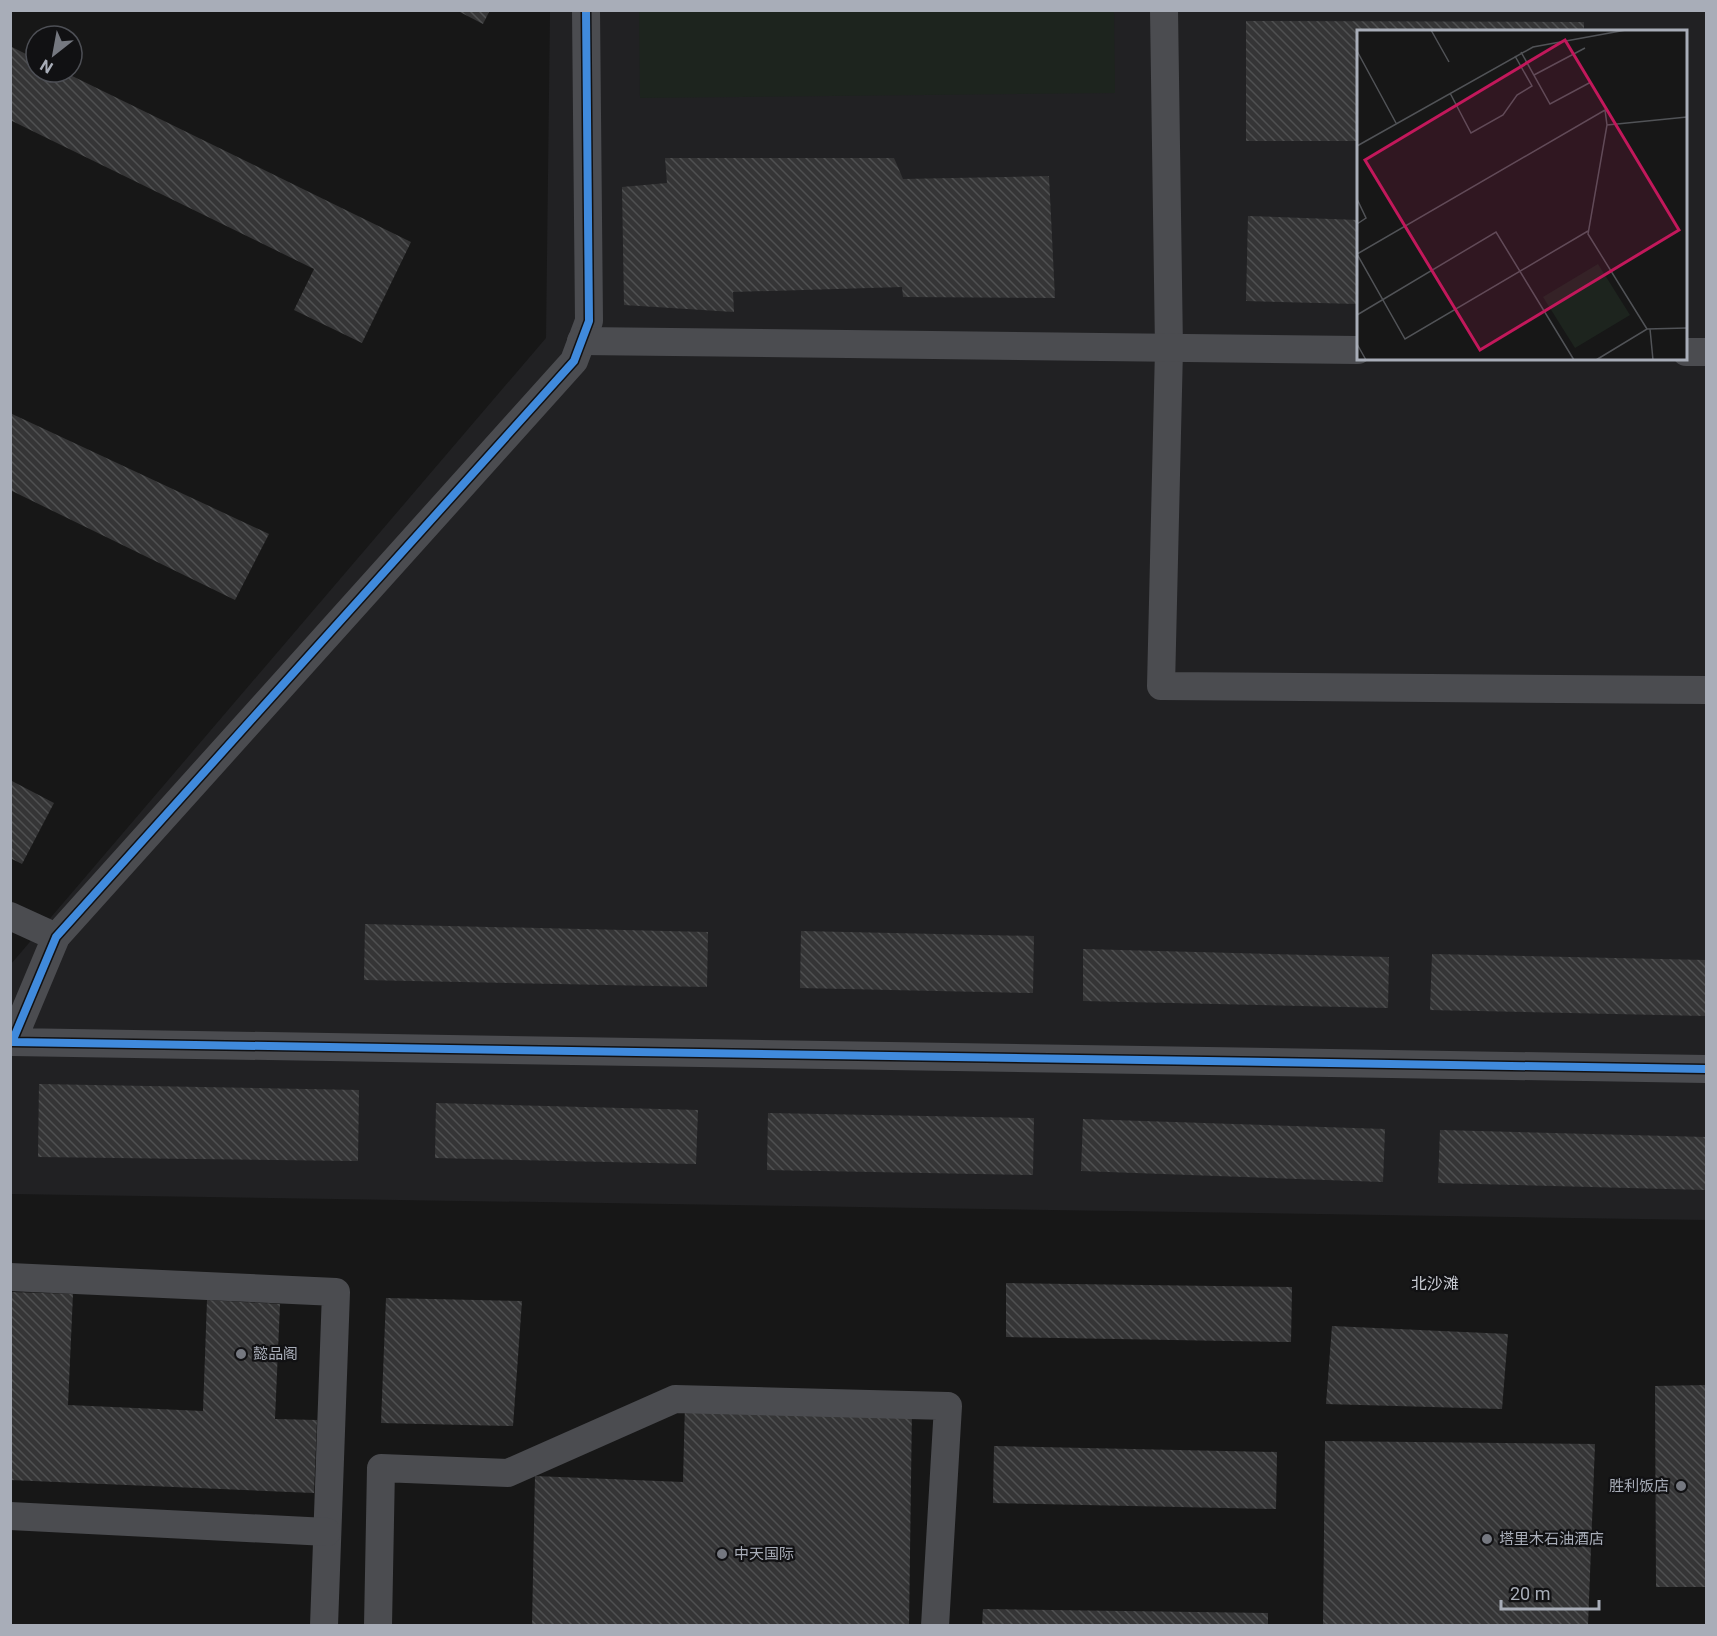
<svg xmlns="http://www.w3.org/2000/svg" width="1717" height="1636" font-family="Roboto,'Noto Sans SC',sans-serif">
<defs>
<pattern id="building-back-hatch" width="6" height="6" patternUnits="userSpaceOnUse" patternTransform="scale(1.5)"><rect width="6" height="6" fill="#353536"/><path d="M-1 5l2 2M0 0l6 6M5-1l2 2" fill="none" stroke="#4f5051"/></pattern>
</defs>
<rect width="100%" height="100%" fill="#171717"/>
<path fill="#212123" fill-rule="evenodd" d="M550 11H1706V1220L11 1194V964L546 338ZM1358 32H1686V358H1358Z"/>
<polygon fill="#1d241e" points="639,11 1114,11 1115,93 640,98"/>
<g fill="url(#building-back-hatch)">
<polygon points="456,10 490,10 483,24"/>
<polygon points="1246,21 1584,22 1584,32 1358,32 1358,141 1246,141"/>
<polygon points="10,46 36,59 36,72 64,72 411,242 362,343 294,310 314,269 10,120"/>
<polygon points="665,158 894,158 903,179 1049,176 1055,298 903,297 902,287 733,292 734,312 624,305 622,187 667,183"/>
<polygon points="1248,216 1358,220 1358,304 1246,301"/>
<polygon points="10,413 269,534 235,600 10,490"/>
<polygon points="10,780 54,803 22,864 10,858"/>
<polygon points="365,924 708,932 707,987 364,980"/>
<polygon points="801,931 1034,936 1033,993 800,988"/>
<polygon points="1083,949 1389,957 1388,1008 1083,1001"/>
<polygon points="1432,954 1706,960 1706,1016 1430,1010"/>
<polygon points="39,1084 359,1090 358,1161 38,1157"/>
<polygon points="436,1103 698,1110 696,1164 435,1158"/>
<polygon points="768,1113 1034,1118 1033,1175 767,1170"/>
<polygon points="1083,1119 1385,1129 1383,1182 1081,1171"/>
<polygon points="1440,1130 1706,1137 1706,1190 1438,1183"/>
<polygon points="1006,1283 1292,1287 1291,1342 1006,1337"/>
<polygon points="10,1292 73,1294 68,1405 203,1411 207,1300 280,1304 275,1419 317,1420 314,1493 10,1480"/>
<polygon points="386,1298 522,1301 513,1426 381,1423"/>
<polygon points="1332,1326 1508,1334 1502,1409 1326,1404"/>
<polygon points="1706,1385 1706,1587 1656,1587 1655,1386"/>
<polygon points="685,1403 912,1407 909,1626 532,1626 535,1476 683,1482"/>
<polygon points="1325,1441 1595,1444 1588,1626 1323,1626"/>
<polygon points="994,1446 1277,1452 1276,1509 993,1503"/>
<polygon points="983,1609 1268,1613 1268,1626 982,1626"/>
</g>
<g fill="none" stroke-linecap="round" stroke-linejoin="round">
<g stroke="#4b4c50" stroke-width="28">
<polyline points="586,10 589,321 574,361 56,937 12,1042 1706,1069"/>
<polyline points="1164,10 1169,349 1161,686 1706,690"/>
<polyline points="581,341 1358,350"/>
<polyline points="1686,352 1706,352"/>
<polyline points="10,916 56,937"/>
<polyline points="10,1277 336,1292 324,1626"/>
<polyline points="10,1516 327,1532"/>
<polyline points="378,1626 381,1468 508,1473 675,1399 948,1406 935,1626"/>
</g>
<g stroke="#111113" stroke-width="11">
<polyline id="cycleway" points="586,10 589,321 574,361 56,937 12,1042 1706,1069"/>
</g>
<use href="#cycleway" stroke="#408adc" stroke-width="8"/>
</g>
<g fill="#757880" stroke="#111113" stroke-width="2">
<circle cx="241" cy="1354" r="6"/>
<circle cx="1681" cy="1486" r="6"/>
<circle cx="1487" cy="1539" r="6"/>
<circle cx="722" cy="1554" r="6"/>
</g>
<g text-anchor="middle" stroke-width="4.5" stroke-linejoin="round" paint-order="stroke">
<g font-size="15" fill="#a8adb8" stroke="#111113" text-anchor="start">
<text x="253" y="1359">懿品阁</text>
<text x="1669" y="1491" text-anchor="end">胜利饭店</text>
<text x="1499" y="1544">塔里木石油酒店</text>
<text x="734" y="1559">中天国际</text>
</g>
<g font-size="16" fill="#c9ccd4" stroke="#111113">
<text x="1435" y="1289">北沙滩</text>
</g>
</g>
<g transform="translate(1357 30)">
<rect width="330" height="330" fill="#171717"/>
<path d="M241 234 273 285 218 318 186 267Z" fill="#1d241e"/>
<path fill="none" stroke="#515357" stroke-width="1.5" d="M74 0 92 32M0 21 39 93M164 22 193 74 234 52M177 45 228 18M93 63 114 103 146 85 160 65 175 56 158 26M250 95 330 87M0 116 176 17 269 0M0 169 9 188 0 194M231 201 48 309 0 224 248 80 250 95 231 204 290 299M0 285 139 202 217 330M293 299 296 330M0 314 9 330M239 330 290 299 330 298"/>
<path fill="#c2185b" fill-opacity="0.15" stroke="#c2185b" stroke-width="3" d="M208 10 322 200 123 320 8 130Z"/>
<rect width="330" height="330" fill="none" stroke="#a8adb8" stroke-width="3"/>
</g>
<rect width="1717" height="1636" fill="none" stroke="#a8adb8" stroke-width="24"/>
<g transform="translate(54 54) rotate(211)"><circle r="28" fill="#111113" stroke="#4d4f55" stroke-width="1.5"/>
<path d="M0-4.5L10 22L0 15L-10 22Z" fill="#757880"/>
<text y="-9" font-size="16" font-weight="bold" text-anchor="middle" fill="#a8adb8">N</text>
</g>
<path d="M1501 1600v9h98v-9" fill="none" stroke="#a8adb8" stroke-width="3"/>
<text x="1510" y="1600" font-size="18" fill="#a8adb8" stroke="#111113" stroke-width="4.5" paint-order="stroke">20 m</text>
</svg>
